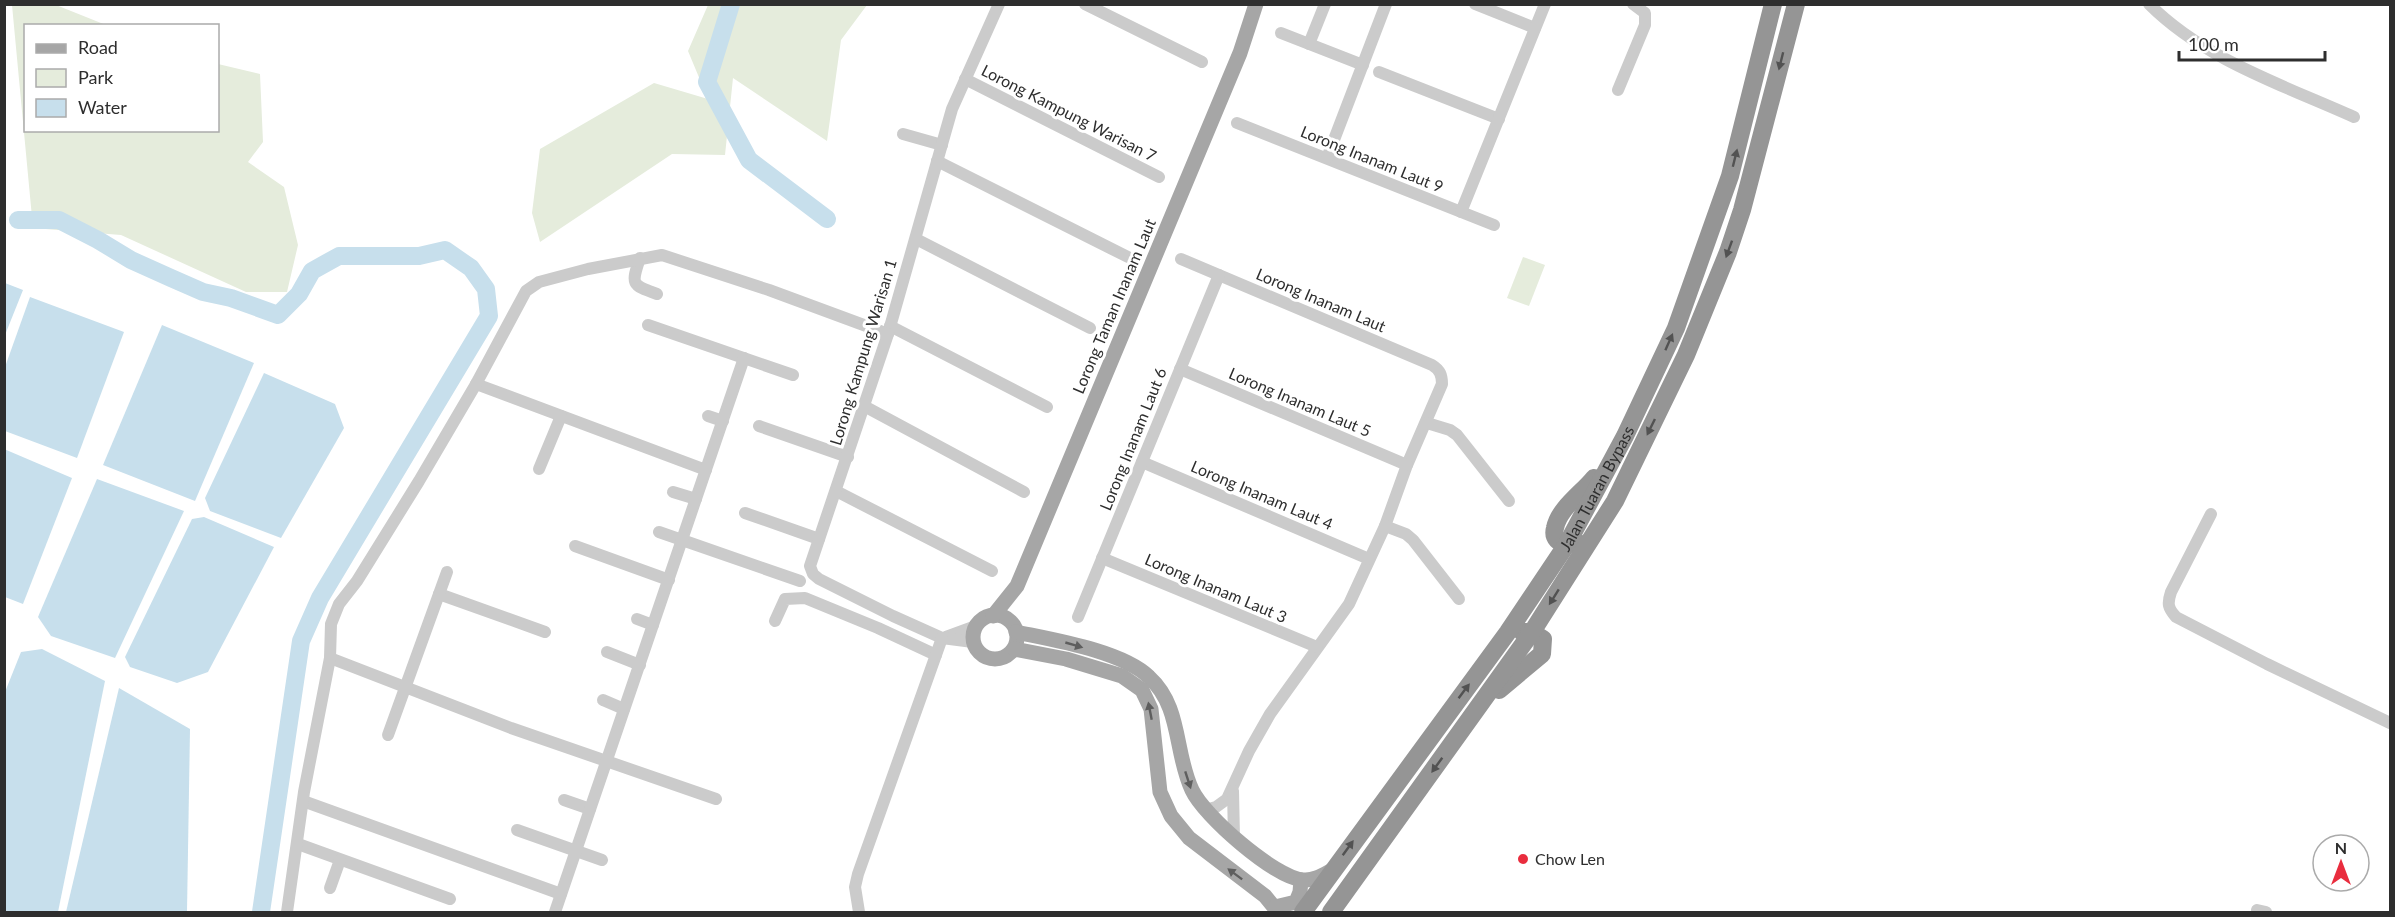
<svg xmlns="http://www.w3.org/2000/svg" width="2395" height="917" font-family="Lato,sans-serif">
<rect width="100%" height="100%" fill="#fff"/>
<g fill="#e5ecdc">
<polygon points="12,5 56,5 106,25 26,26 26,130 218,130 218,64 260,74 263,142 248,162 284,187 298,245 287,292 246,292 121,235 33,228"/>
<polygon points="708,5 867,5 841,40 827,141 733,78 725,155 672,154 540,242 532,213 540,149 654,83 708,99 688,51"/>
<polygon points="1523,257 1545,265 1529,306 1507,298"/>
</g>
<g fill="#c7dfec">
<polygon points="5,283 23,290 5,335"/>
<polygon points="30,297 124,332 77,458 5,431 5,367"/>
<polygon points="162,325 254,363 195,501 103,465"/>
<polygon points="264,373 335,404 344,428 281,538 210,511 205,498"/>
<polygon points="4,449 72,478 23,604 5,597"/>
<polygon points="97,479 184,511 115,658 51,636 38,617"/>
<polygon points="204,517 274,547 208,672 177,683 130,667 125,657 192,519"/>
<polygon points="42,649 105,681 58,912 5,912 5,692 21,652"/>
<polygon points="119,688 190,729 187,912 66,912"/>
</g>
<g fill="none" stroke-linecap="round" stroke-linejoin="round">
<g stroke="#c7dfec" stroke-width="18">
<polyline points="731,4 707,82 749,160 827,219"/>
<polyline points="18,220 59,220 98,240 131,260 171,278 203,292 231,298 278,315 299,294 312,271 339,256 419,256 445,250 471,268 486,289 489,316 320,598 301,641 261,912"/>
</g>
<g stroke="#cbcbcb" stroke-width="12">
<polyline points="1085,4 1202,62"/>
<polyline points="1475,4 1535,28"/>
<path d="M2149 4C2205 60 2283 85 2354 117"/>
<polyline points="1281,33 1363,65"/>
<polyline points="1309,44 1325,4"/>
<polyline points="1379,72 1499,119"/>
<polyline points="965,79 1159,177"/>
<polyline points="1618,90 1645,25 1645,13 1633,4"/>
<polyline points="1237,123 1494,225"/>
<polyline points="903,134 942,145"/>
<polyline points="1327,158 1386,4"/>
<polyline points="937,161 1128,257"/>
<polyline points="1461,212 1545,4"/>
<polyline points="916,239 1090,328"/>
<path d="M640 258C631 284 631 285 657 294"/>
<path d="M1181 259 1432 365C1440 370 1442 375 1442 384L1407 465 1385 526 1349 604 1270 714 1249 751 1227 799 1216 807 1205 810"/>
<polyline points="648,325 793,375"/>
<polyline points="890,326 1047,407"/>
<polyline points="1180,369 1407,465"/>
<polyline points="476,384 706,470"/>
<polyline points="864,406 1024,492"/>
<polyline points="708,416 723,421"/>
<polyline points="1427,423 1450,430 1457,435 1509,501"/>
<polyline points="759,426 848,457"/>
<polyline points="1142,462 1369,559"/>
<polyline points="539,469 561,416"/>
<polyline points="836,491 992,571"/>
<polyline points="673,492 696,499"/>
<polyline points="745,513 819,539"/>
<path d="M2211 514 2171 592C2167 604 2168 608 2176 617L2267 664 2390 723"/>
<polyline points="1385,526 1406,534 1413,540 1459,599"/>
<polyline points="659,532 800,581"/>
<polyline points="575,546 669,580"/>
<polyline points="1102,558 1317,647"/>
<polyline points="439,594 545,632"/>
<polyline points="1078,617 1219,275"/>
<polyline points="637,619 653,625"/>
<polyline points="775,621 785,599 805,598 878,628 936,655"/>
<polyline points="946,637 976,626"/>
<polyline points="973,642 942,638 893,616 819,579 813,574 810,566 888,334 952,109 999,4"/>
<polyline points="607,652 640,665"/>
<polyline points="330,658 511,728 716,799"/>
<polyline points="603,700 624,709"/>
<polyline points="388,735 447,572"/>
<polyline points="1233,791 1234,838"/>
<polyline points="564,800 590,809"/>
<polyline points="303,801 561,894"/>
<polyline points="517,830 602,860"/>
<polyline points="298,844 450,899"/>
<polyline points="330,888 340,860"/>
<polyline points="2257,910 2266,912"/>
<polyline points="287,912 304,792 330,658 331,624 339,604 357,581 419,481 476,384 526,291 539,282 588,269 662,255 769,290 888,334"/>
<polyline points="555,912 744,358"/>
<polyline points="859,912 855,887 858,874 942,638"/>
</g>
<g stroke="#a6a6a6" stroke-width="15">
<circle cx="995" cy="637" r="22"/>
<polyline points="993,616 1017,586 1240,53 1256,4"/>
<path d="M1016 632C1054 640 1122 651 1149 677 1182 707 1174 752 1192 790 1204 816 1274 877 1303 880 1314 881 1323 875 1332 870"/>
<polyline points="1014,649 1066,659 1122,676 1142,690 1151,709 1160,792 1171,816 1189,838 1265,896 1278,912"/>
<polyline points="1275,907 1296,902 1300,892 1301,880"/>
</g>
<g stroke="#959595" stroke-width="18">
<path d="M1577 542C1565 547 1551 542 1555 528 1559 508 1582 493 1594 478"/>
<polyline points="1499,690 1542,654 1543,639 1532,632 1522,632"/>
<path id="s1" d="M1303 912 1508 632 1567 544 1625 436 1676 328 1730 176 1773 4"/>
<polyline points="1331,912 1532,632 1615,501 1686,355 1728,252 1742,210 1796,4"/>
</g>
</g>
<defs><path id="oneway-solid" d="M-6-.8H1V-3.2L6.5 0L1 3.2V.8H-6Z" transform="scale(1.5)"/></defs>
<g fill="#525252">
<use href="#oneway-solid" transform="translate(1781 61) rotate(104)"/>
<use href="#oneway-solid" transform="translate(1735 158) rotate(-76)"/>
<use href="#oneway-solid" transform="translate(1729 249) rotate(110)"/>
<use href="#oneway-solid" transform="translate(1669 342) rotate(-66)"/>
<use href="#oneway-solid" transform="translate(1651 427) rotate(116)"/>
<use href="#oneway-solid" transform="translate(1554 597) rotate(122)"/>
<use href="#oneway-solid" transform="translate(1464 691) rotate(-53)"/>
<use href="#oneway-solid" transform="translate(1437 765) rotate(126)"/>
<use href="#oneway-solid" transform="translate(1348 848) rotate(-54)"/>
</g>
<g fill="#5e5e5e">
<use href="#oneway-solid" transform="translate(1074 645) rotate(16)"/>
<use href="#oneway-solid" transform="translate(1150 711) rotate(-101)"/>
<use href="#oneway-solid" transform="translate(1188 780) rotate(72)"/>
<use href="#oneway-solid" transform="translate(1235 874) rotate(-143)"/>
</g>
<circle fill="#e92d3e" stroke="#fff" stroke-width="2" cx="1523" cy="859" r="6"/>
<g text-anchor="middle" stroke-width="6" stroke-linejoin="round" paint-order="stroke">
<g font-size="16" fill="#2e2e2e" stroke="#fff">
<text transform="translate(1069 113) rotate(27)" y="6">Lorong Kampung Warisan 7</text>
<text transform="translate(1372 159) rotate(22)" y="6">Lorong Inanam Laut 9</text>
<text transform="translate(1321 300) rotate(23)" y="6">Lorong Inanam Laut</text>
<text transform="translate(1114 306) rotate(-67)" y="6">Lorong Taman Inanam Laut</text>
<text transform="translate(863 352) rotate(-73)" y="6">Lorong Kampung Warisan 1</text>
<text transform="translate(1300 402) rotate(23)" y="6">Lorong Inanam Laut 5</text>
<text transform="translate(1133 439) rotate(-68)" y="6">Lorong Inanam Laut 6</text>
<text dy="6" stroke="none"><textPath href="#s1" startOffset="516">Jalan Tuaran Bypass</textPath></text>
<text transform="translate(1262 495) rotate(23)" y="6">Lorong Inanam Laut 4</text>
<text transform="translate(1216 588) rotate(23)" y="6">Lorong Inanam Laut 3</text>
</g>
<g font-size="16" fill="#2e2e2e" stroke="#fff" text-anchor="start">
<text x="1535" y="865">Chow Len</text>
</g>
</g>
<rect width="2395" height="917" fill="none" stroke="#2e2e2e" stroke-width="12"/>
<rect x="24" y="24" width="195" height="108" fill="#ffffff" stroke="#ababab" stroke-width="1.5"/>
<rect x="36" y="44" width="30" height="9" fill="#a6a6a6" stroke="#ababab" stroke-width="1.5"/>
<text x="78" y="54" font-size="18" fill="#2e2e2e">Road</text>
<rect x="36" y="69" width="30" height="18" fill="#e5ecdc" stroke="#ababab" stroke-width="1.5"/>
<text x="78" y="84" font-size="18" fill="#2e2e2e">Park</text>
<rect x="36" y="99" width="30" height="18" fill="#c7dfec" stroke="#ababab" stroke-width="1.5"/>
<text x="78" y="114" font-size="18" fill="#2e2e2e">Water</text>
<g transform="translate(2341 863)"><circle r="28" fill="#ffffff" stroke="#ababab" stroke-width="1.5"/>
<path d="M0-4.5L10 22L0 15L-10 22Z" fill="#e92d3e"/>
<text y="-9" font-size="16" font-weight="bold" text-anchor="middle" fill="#2e2e2e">N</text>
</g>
<path d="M2179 51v9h146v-9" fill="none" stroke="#2e2e2e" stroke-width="3"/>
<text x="2188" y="51" font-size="18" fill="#2e2e2e" stroke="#ffffff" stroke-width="4.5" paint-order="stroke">100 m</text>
</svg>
